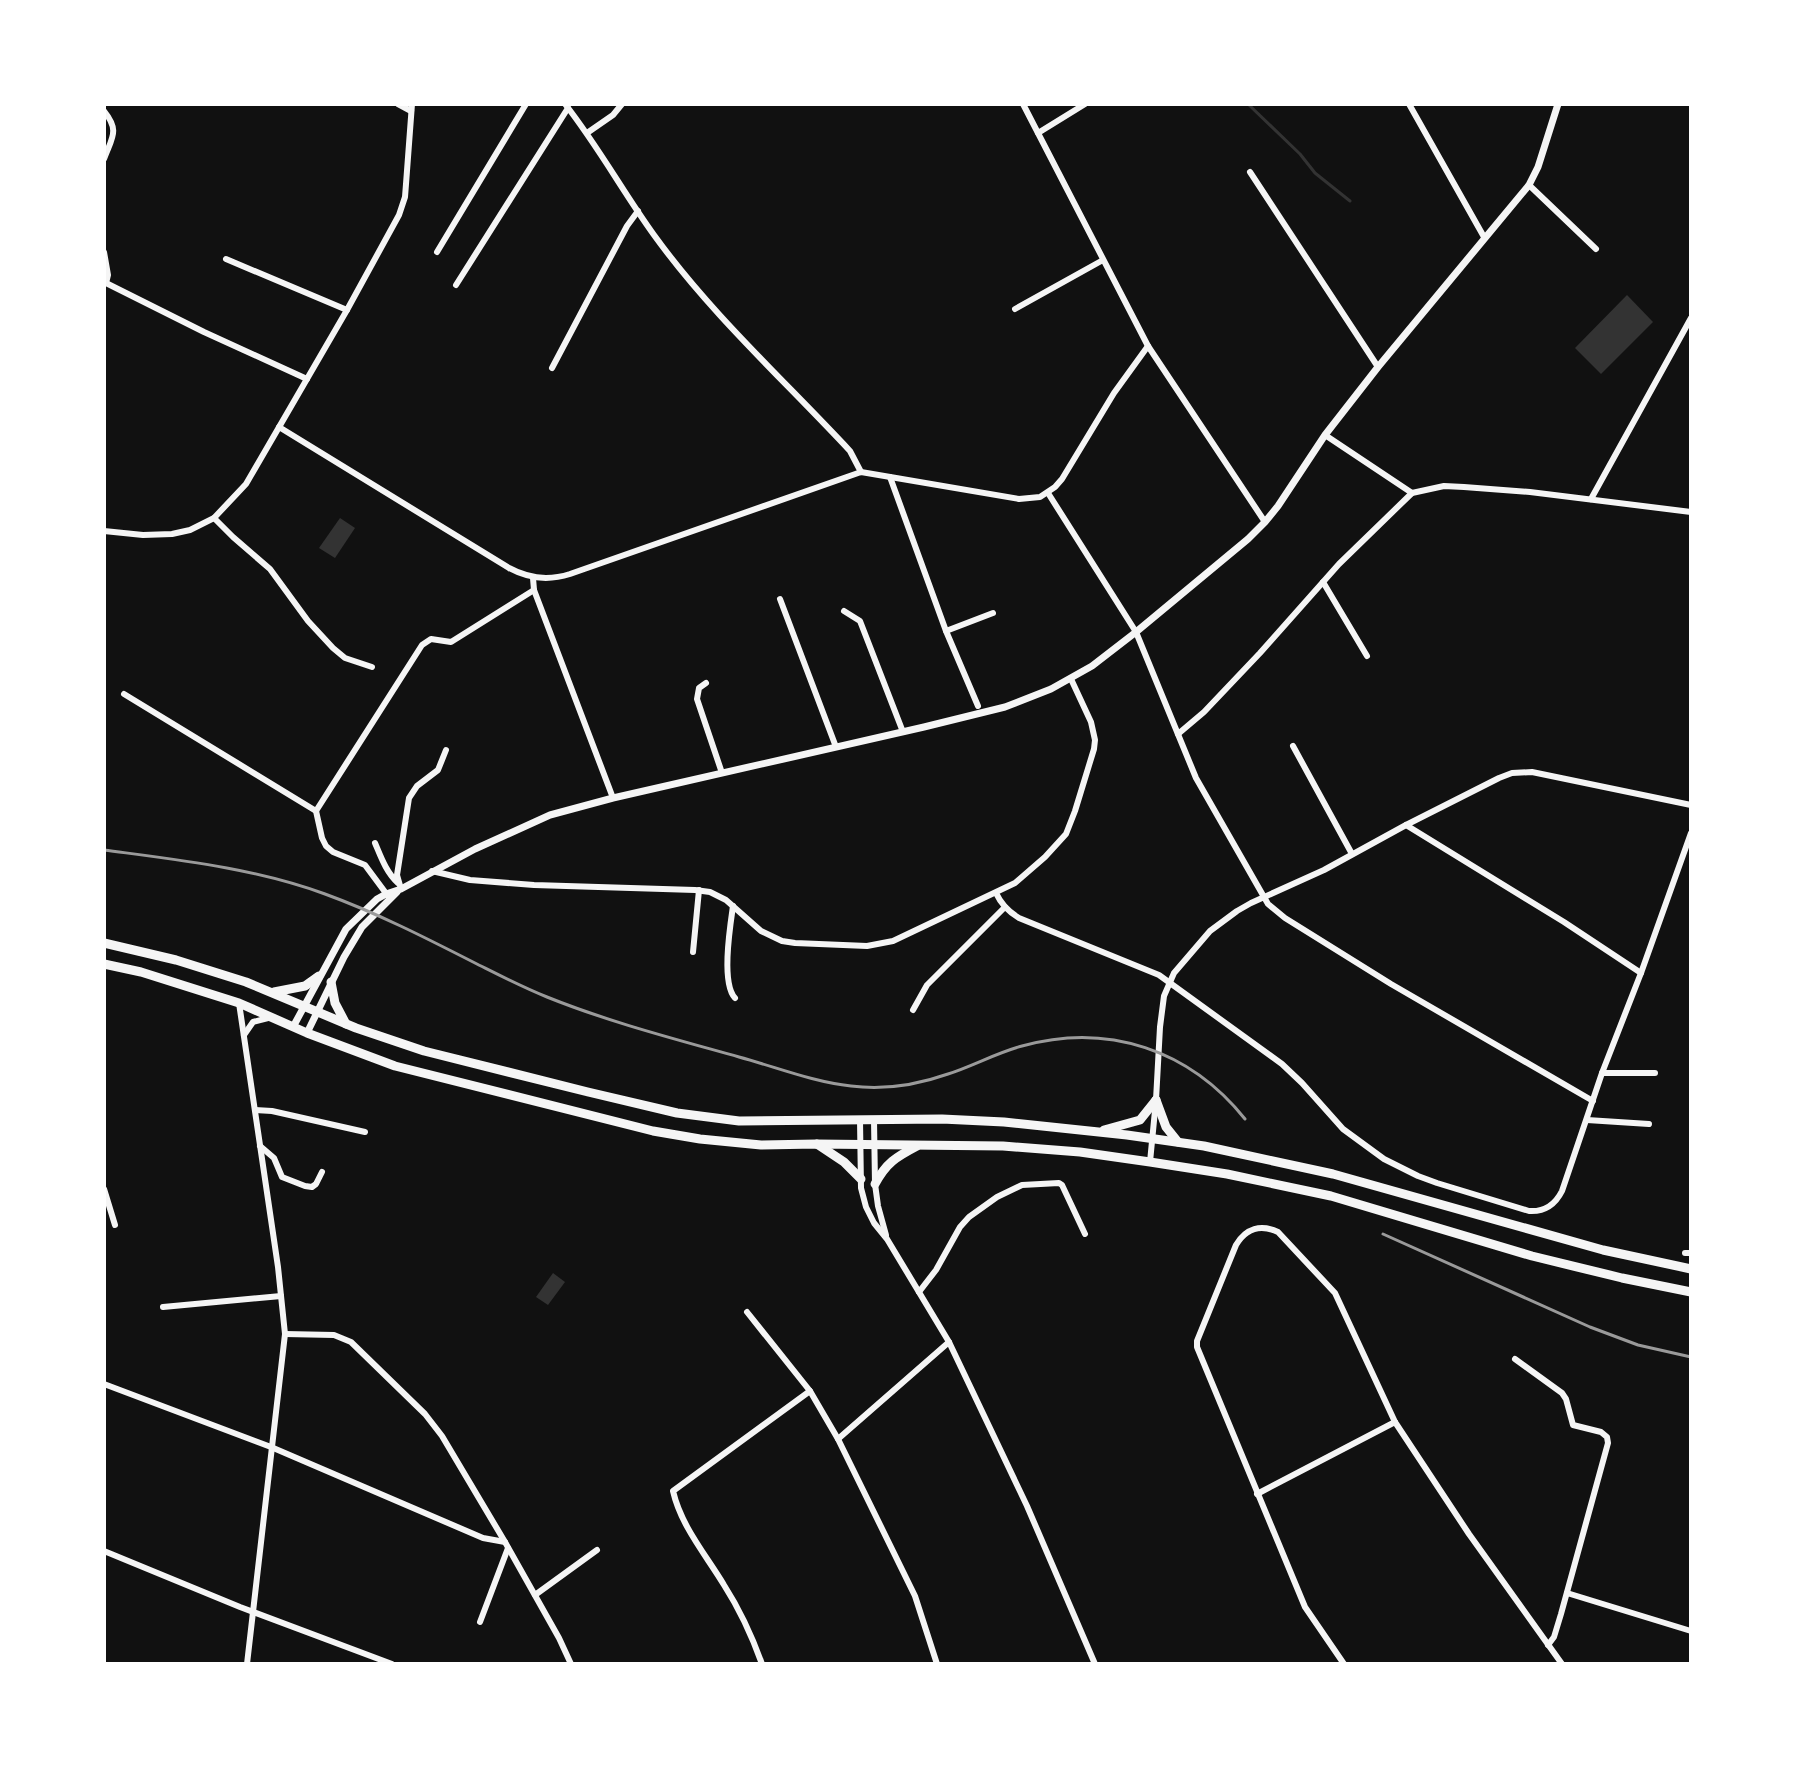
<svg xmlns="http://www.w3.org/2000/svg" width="1795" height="1768" font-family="'Exo 2',sans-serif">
<rect width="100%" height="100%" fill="#111"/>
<g fill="#333">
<polygon points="1627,295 1653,322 1601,374 1575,348"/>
<polygon points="340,518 355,528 335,558 319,548"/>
<polygon points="553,1273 565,1282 548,1305 536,1297"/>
</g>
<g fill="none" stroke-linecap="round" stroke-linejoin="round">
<polyline stroke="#333" stroke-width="3" points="1248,104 1300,154 1315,173 1350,201"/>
<g stroke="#f5f5f5" stroke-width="6">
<polyline points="398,104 411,111"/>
<path d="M565 104C598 146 623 192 654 235 711 314 784 380 850 451L861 472"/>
<polyline points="1023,104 1148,346 1265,522"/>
<polyline points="1409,104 1484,237"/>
<path d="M104 111C120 131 112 137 104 159"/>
<polyline points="587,133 613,115 622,104"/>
<polyline points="1038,133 1085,104"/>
<polyline points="1250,172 1378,367"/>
<polyline points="1529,185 1596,249"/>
<polyline points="104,252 108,275 106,283"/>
<polyline points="437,252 526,104"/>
<polyline points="226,259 347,310"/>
<polyline points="104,282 204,332 307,379"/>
<polyline points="456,285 568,108"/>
<polyline points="1015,309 1103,260"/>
<polyline points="552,368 627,226 638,211"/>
<path d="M279 427 509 568C529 579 548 581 570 574L861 472 1019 499 1040 497 1055 487 1062 479 1114 393 1148 346"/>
<polyline points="1325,435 1412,493"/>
<polyline points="890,477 946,631 978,706"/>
<polyline points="1048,493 1136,632 1196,778 1268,904 1285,918 1391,984 1593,1101"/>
<polyline points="1591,499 1691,318"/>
<polyline points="214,518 233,537 270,569 308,621 333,648 345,658 372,667"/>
<polyline points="104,531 143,535 172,534 190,530 214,518 246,484 347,310 399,215 405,197 406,184 412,104"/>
<polyline points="533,578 534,590 613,798"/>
<polyline points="1323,582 1367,656"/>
<polyline points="780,599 836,747"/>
<polyline points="844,611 860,621 903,732"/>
<polyline points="946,631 993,613"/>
<polyline points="706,683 699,688 697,699 722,773"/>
<polyline points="124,694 316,811 322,838 326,846 333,852 365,865 388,896"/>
<polyline points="1178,734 1204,712 1260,653 1339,564 1412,493 1444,486 1464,487 1530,492 1691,512"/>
<polyline points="1293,746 1352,854"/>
<polyline points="316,811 422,645 431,639 451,642 534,590"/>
<polyline points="1406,825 1564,922 1641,973"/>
<path d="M375 843C381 857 386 872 398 883"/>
<polyline points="432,871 470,880 534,885 695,890 710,892 726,900 761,931 782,941 795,943 867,946 893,941 1015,883 1045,857 1066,834 1075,811 1094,749 1095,740 1091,722 1071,679"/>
<polyline points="401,889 397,875 409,798 417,786 438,770 446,750"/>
<path d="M996 893C1001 904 1009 912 1019 918L1159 975 1282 1064 1302 1083 1343 1129 1384 1159 1418 1176 1437 1183 1529 1211C1545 1212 1555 1205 1562 1191L1602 1073 1641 973 1691 833"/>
<path d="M733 906C730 927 721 983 735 998"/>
<polyline points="693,952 699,890"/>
<polyline points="239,1003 278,1267 285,1334 247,1664"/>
<polyline points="913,1010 927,985 1005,907"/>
<polyline points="244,1035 253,1022 268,1018"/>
<polyline points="1602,1073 1655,1073"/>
<polyline points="255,1110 272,1111 365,1132"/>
<polyline points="860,1120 861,1188 866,1207 874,1223 887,1239 949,1342 1027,1506 1095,1664"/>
<polyline points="874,1120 875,1184 878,1206 886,1235"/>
<polyline points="1587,1120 1649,1124"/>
<polyline points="260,1146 274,1158 282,1177 305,1186 312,1187 316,1184 322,1172"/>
<polyline points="1150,1162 1156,1100 1160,1027 1164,996 1174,973 1210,931 1237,911 1251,903 1324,870 1406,825 1499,778 1512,773 1532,772 1691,805"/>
<polyline points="104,1189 115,1225"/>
<polyline points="1685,1253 1691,1253"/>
<polyline points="919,1292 936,1270 960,1227 969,1217 997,1197 1022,1185 1059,1183 1062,1185 1085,1234"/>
<polyline points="163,1307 281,1296"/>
<polyline points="747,1312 810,1391 838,1439 915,1596 937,1664"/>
<polyline points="285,1334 334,1335 351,1342 425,1414 442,1436 505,1542 559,1638 571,1664"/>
<polyline points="1515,1359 1562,1393 1566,1399 1573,1425 1601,1432 1607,1437 1608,1443 1561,1614 1554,1637 1548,1645"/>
<polyline points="104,1384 271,1447 483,1538 505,1542"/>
<polyline points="838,1439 949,1342"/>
<polyline points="1257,1494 1395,1422"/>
<polyline points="104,1551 240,1607 392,1664"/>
<polyline points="1567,1593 1691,1631"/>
<polyline points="535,1595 597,1550"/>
<polyline points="480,1622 508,1548"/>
<path d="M762 1664C752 1636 740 1610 724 1585 706 1555 681 1526 673 1491L810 1391"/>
<path d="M1344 1664 1305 1607 1197 1347V1341L1236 1245C1246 1228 1261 1224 1278 1232L1335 1293 1395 1422 1469 1534 1562 1664"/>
</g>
<g stroke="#f5f5f5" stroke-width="7">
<polyline points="293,1027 346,929 377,899 386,894 401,889 475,849 550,815 613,798 924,727 1005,707 1051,689 1092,666 1136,632 1248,539 1265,522 1278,506 1325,435 1378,367 1529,185 1538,167 1558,104"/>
<polyline points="307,1033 344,957 362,927 397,892"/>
</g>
<g stroke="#f5f5f5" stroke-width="9">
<polyline points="104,943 176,960 246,982 356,1028 424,1051 588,1092 677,1113 739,1121 942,1119 1004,1122 1127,1135 1204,1146 1333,1174 1603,1250 1691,1269"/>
<polyline points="104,964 141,972 239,1003 307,1033 395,1066 653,1131 700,1139 761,1145 816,1144 1003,1146 1080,1152 1150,1162 1227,1174 1331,1196 1532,1256 1622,1278 1691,1292"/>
<polyline points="331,982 335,1003 346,1024"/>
<polyline points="274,992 305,986 319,976"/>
<polyline points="1156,1100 1166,1127 1178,1142"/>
<polyline points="1104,1130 1140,1120 1156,1100"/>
<polyline points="817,1144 844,1162 861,1179"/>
<path d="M875 1184C886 1163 896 1157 917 1146"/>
</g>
<g stroke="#9a9a9a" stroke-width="3">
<path d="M104 850C179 860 254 868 325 894 377 913 426 938 475 963 499 975 522 987 547 997 609 1022 675 1039 739 1057 776 1067 813 1082 851 1086 883 1090 917 1085 948 1074 973 1066 996 1053 1022 1046 1108 1022 1190 1050 1245 1119"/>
<polyline points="1383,1234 1590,1327 1638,1345 1691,1357"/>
</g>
</g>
<rect width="1795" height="1768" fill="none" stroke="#ffffff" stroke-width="212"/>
</svg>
